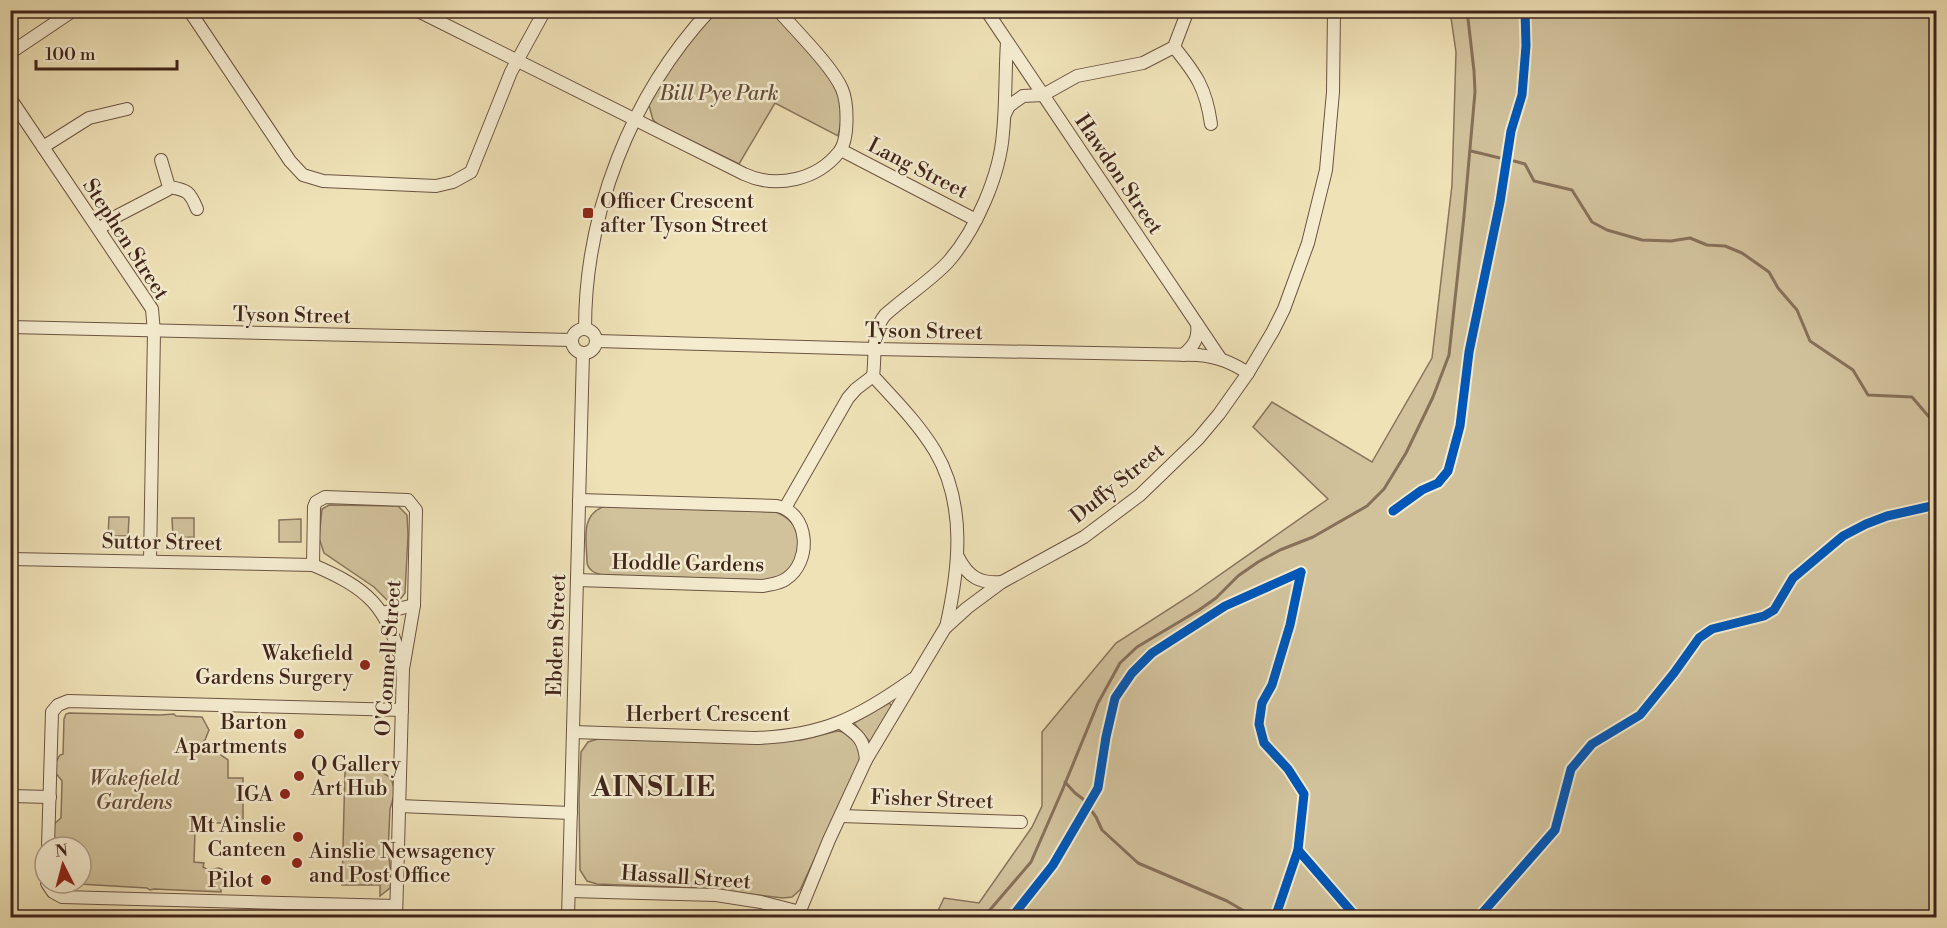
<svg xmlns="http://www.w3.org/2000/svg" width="1947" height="928" font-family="'Libre Bodoni',serif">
<rect width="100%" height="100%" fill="#efe2b7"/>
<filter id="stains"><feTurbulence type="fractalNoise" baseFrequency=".00333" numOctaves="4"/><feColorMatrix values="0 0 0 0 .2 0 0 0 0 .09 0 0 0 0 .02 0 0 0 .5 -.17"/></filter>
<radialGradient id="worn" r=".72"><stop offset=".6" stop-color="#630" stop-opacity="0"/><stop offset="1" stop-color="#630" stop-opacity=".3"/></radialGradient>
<g fill="#d1c29c" stroke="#88745c" stroke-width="1.5">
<path d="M718 11H773C791 31 835 73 841 99 843 112 841 124 838 136L775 103 739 164 659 125 653 120 649 105C667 71 690 37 718 11Z"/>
<polygon points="1450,11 1936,11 1936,917 935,917 944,898 979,903 1032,827 1042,806 1042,732 1116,643 1191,595 1328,499 1253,427 1272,402 1372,462 1432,358 1452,185 1456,52"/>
<polygon points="329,505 398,506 407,515 408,535 405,593 398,602 390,603 374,587 324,553 319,538 322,509"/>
<path d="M605 506 776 512C800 522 808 547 791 568 788 570 787 573 784 575 779 578 771 579 765 580L602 575C595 573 589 571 587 563 587 541 579 515 605 506Z"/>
<polygon points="109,517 129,517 128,536 108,536"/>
<polygon points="172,518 194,518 194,537 173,538"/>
<polygon points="301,519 301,542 279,542 279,520"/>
<polygon points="889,703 891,705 890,711 872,742 870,742 854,723"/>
<polygon points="69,713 160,715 174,714 176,716 202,717 209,730 205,740 201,743 201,749 212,749 228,760 228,778 243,778 243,823 203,823 201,831 195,831 194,862 204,863 203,867 208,870 219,868 228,872 229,881 225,886 221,887 221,892 154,889 150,890 147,888 62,883 81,883 81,847 60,847 61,838 54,838 54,824 61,818 62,781 55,772 56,762 60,755 63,754 64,719 66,714"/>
<path d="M837 731C853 732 858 746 861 759L800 890 792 897 783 898 699 888 597 884 587 881 580 870 579 798 581 752 588 742 601 738 762 742 801 740Z"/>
<polygon points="345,770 380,771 388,776 392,781 395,792 390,809 388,852 392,879 390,888 380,896 380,885 342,885"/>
</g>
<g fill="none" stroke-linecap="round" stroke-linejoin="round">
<g stroke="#867059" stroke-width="3">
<polyline points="1471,151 1500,158"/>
<polyline points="1514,161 1525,164 1534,181 1572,190 1592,222 1607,230 1642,240 1671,241 1690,238 1707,245 1725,246 1742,253 1769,272 1778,288 1797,310 1810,341 1853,370 1868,395 1912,397 1936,425"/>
<polyline points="1065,782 1075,793 1083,799 1096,817 1102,830 1138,863 1227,901 1256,918"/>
<polyline points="983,918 1031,862 1062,791 1098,703 1120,663 1137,647 1199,610 1216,598 1238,576 1258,562 1280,550 1313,537 1367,506 1384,489 1406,453 1433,397 1449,355 1464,216 1475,92 1474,71 1467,10"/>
</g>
<g stroke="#6c5442" stroke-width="14">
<g id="minor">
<polyline points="189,10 290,161 303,175 323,181 436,186 453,182 471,172 511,72 545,10"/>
<path d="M416 10 744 174C776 189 817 180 839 152 849 140 848 103 842 89 832 66 796 31 778 10"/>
<polyline points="986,10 1220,358"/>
<path d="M1174 47C1196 74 1206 88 1211 124"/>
<polyline points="10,53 74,10"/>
<polyline points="10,98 152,309 154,332 150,561"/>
<polyline points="1005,114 1009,106 1023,96 1043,95 1077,76 1143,63 1174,47 1188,10"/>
<polyline points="43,147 89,118 127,109"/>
<polyline points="841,150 976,220"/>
<polyline points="161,160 169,187"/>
<path d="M99 229 117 216 167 190 169 187C188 190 190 192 197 209"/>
<polyline points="10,327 572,340"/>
<circle cx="584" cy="341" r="12"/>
<path d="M585 329C585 213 631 95 710 10"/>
<path d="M597 341 875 349 1198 355C1218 357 1231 362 1248 373"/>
<path d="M1183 355C1194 346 1199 338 1197 324"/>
<polyline points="785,508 848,398 856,389 873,376"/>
<path d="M958 557C968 577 980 584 1002 582"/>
<path d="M10 559 313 565C367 588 388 606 402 665"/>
<polyline points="313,565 314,507 316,502 325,497 408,500 416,510 414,605 403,669 396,918"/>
<path d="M577 580 763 586C771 584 779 584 786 579 812 562 810 513 777 506L579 500"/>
<polyline points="382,613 414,605"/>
<path d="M946 627C959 570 967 505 935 451 918 423 895 400 873 376 876 355 871 332 885 315 906 296 929 282 948 262 976 230 1000 175 1003 133 1006 103 1005 72 1007 42"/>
<path d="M841 723C858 735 864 739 866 760"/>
<path d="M573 732 755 738C823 736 858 718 913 679"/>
<polyline points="10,796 50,797"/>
<polyline points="399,806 571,813"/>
<polyline points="841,816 1021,822"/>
<polyline points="48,847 52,712 58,705 68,701 402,710"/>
<polyline points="47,883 53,892 62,897 396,906"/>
<polyline points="569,891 716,895 761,902 800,912"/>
<polyline points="568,918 583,353"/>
<polyline points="797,918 829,840 866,760 945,628 967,608 1002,582 1084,537 1140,495 1198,439 1219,414 1248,373 1273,331 1284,309 1308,243 1326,170 1333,92 1334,10"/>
</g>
</g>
<use href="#minor" stroke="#f5ecd0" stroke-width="12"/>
<g stroke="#f5ecd0" stroke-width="13">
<g id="cycleway">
<polyline points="1393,511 1422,490 1438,483 1448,471 1460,426 1469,352 1500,202 1511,131 1522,95 1526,46 1525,10"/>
<polyline points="1298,850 1357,918"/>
<polyline points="1011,918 1053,865 1098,788 1106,737 1115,698 1132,673 1152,653 1225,606 1301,572"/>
<polyline points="1275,918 1298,850 1304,794 1288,769 1264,743 1259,724 1262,703 1272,685 1290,625 1301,572"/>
<polyline points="1478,918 1555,830 1571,769 1592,744 1640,715 1674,673 1699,638 1712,629 1764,616 1774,610 1793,578 1843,536 1866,524 1887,516 1936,505"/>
</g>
</g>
<use href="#cycleway" stroke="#0057b8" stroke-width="9"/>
</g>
<g fill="#8f2418" stroke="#f5ecd0" stroke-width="2">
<rect x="582" y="207" width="12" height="12" rx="3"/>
<circle cx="365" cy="665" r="6"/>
<circle cx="299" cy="734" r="6"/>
<circle cx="299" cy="776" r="6"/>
<circle cx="285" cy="794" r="6"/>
<circle cx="298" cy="837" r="6"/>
<circle cx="297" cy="863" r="6"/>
<circle cx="266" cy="880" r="6"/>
</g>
<g text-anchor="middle" stroke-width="5" stroke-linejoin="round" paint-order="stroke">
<g font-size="21" font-style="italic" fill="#644c3b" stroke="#f5ecd0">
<text x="719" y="100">Bill Pye Park</text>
<text x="134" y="785">Wakefield<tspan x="134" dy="24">Gardens</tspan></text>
</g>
<g font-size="21" fill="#40251b" stroke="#f5ecd0">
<text transform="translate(918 168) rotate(27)" y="7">Lang Street</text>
<text transform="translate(1119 174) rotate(56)" y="7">Hawdon Street</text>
<text transform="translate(126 239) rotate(57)" y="7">Stephen Street</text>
<text transform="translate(292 315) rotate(1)" y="7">Tyson Street</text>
<text transform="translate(924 331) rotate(1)" y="7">Tyson Street</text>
<text transform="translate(1117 483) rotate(-39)" y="7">Duffy Street</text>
<text transform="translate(162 542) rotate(1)" y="7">Suttor Street</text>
<text transform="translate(688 563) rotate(1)" y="7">Hoddle Gardens</text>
<text transform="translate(556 635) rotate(-88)" y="7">Ebden Street</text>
<text transform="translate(388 658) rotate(-86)" y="7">O'Connell Street</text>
<text x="708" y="721">Herbert Crescent</text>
<text transform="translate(932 799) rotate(2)" y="7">Fisher Street</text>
<text transform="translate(686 877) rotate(4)" y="7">Hassall Street</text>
</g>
<g font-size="21" fill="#40251b" stroke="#f5ecd0" text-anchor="end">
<text x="600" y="208" text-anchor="start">Officer Crescent<tspan x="600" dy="24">after Tyson Street</tspan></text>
<text x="353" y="660">Wakefield<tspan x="353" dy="24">Gardens Surgery</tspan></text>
<text x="287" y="729">Barton<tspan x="287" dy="24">Apartments</tspan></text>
<text x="311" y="771" text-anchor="start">Q Gallery<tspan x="311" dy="24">Art Hub</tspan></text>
<text x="273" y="801">IGA</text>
<text x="286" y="832">Mt Ainslie<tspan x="286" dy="24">Canteen</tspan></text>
<text x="309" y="858" text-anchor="start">Ainslie Newsagency<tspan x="309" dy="24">and Post Office</tspan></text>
<text x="254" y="887">Pilot</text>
</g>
<g font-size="27" font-weight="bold" letter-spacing="1.5" fill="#40251b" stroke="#f5ecd0">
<text x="654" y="796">AINSLIE</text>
</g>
</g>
<rect width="1947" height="928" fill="none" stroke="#efe2b7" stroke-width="36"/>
<rect x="12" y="12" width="1923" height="904" fill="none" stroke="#40251b" stroke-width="3"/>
<rect x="18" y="18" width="1911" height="892" fill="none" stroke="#40251b" stroke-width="1.5"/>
<g transform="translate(63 865) rotate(354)"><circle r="28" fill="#f5ecd0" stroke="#ad9c88" stroke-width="1.5"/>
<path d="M0-4.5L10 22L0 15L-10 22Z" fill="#8f2418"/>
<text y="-9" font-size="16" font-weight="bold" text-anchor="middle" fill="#40251b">N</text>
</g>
<path d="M36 60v9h141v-9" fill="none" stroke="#40251b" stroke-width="3"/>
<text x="45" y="60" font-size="18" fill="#40251b" stroke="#f5ecd0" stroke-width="4.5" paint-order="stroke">100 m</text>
<rect width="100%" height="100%" filter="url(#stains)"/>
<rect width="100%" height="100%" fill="url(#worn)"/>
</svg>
